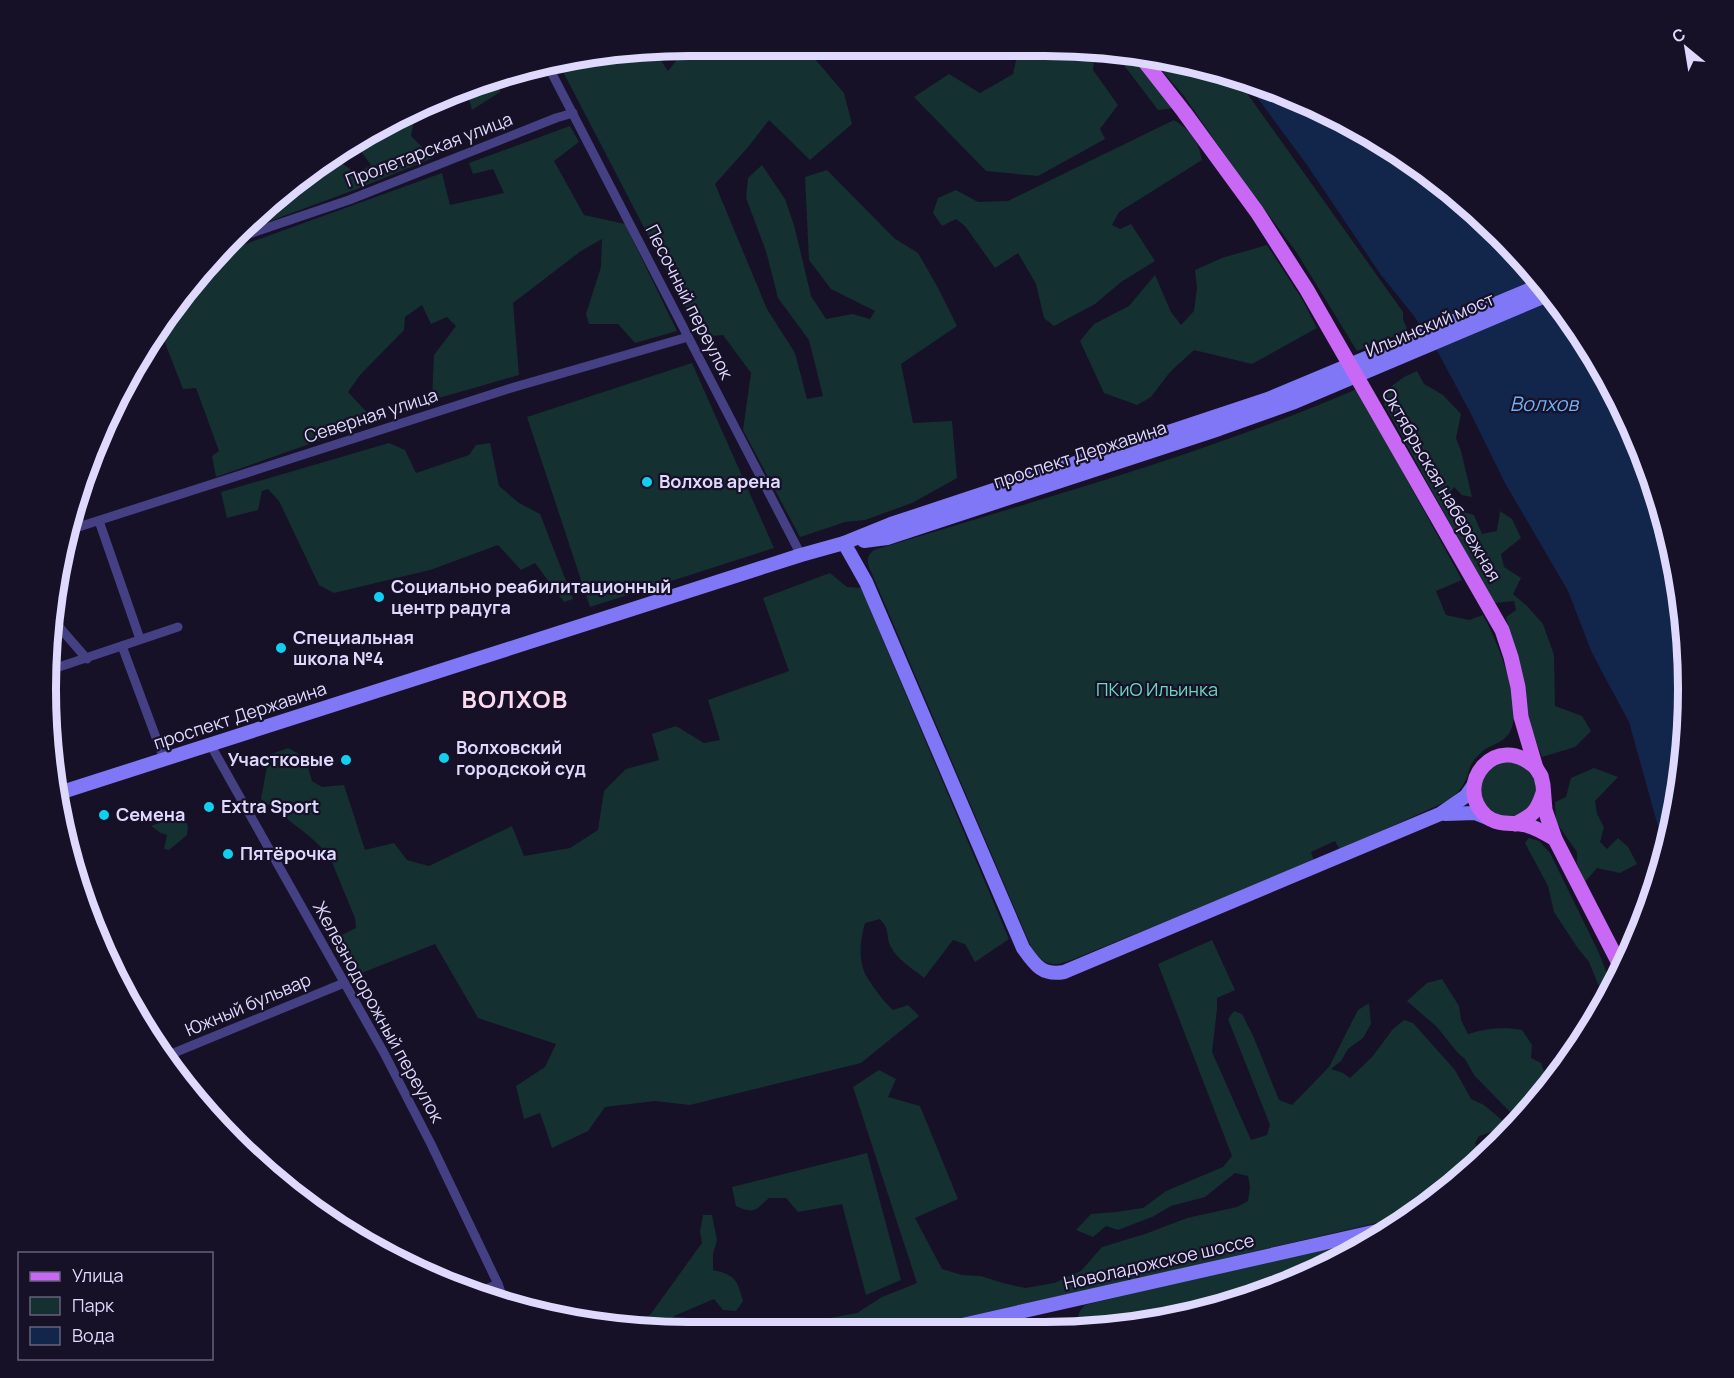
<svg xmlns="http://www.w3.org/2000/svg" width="1734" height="1378" font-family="Manrope,sans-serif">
<rect width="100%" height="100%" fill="#161127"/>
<g fill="#153030">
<polygon points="689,45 803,45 844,93 852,124 810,160 769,120 749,146 715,184 767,309 795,353 807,399 823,396 809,340 778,298 766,251 746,198 748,178 762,165 785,199 794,225 811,296 826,319 852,314 870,319 875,311 831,289 809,260 805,177 827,170 894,238 918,253 937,286 957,326 901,364 913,423 952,421 957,478 912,503 865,520 845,522 800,537 743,430 751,373 723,335 701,337 558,62 654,50 668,71 679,57 674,47"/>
<polygon points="1019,46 1087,46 1095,48 1093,70 1118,105 1100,129 1105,139 1038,176 986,171 914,97 949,74 980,93 1013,74"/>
<polygon points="1114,52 1132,55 1175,108 1158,110"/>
<polygon points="1152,59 1231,75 1244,89 1294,159 1403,312 1403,319 1408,331 1357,351 1297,253 1238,174 1184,96"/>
<polygon points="498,77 500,92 472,110 468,96 451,99 415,115 411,136 433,158 357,189 262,224 253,224 278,200 313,181 337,159 356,174 371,165 354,142 367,131"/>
<path d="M1174 120C1191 131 1198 140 1202 160L1119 212 1112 225 1120 229 1131 224 1155 261 1121 282 1095 304 1054 326 1044 318 1036 284 1018 253 995 268 965 226 956 219 942 226 933 213 938 198 956 190 978 202 1008 201Z"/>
<polygon points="570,126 579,142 554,161 584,215 625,224 677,331 635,343 618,324 589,324 586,314 601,267 602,239 581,251 513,303 519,375 432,400 434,355 456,326 447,317 431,324 422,305 405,317 404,330 360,375 348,392 375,421 216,477 212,456 219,451 196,388 183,389 160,330 218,254 442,173 450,205 504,193 493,169 473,174 469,163"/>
<polygon points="1267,245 1302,299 1317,328 1252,364 1194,350 1170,372 1151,397 1137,405 1104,393 1080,341 1094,324 1129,306 1155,275 1171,312 1181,325 1194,311 1197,288 1195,270 1222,258"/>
<polygon points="692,363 774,548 590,607 527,417"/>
<polygon points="1417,371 1424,384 1443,395 1461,414 1456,438 1461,451 1472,497 1462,495 1454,487 1447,496 1455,510 1474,515 1482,534 1497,531 1500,511 1512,519 1521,538 1501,554 1504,567 1521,578 1513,594 1527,606 1543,624 1554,655 1555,706 1582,716 1591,731 1575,747 1542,757 1528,720 1506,617 1516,610 1514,601 1494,603 1384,404 1389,388 1404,377"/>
<path d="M1357 389 1462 580 1436 591 1446 615 1469 620 1483 615C1496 638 1528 713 1507 736 1501 743 1491 745 1484 750 1480 753 1477 757 1474 760 1470 765 1469 771 1467 777 1462 789 1455 797 1443 803L1340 850 1335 841 1311 852 1314 861 1069 961C1050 968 1041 963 1031 947L869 567C867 559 867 556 874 550 1036 500 1201 456 1357 389Z"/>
<polygon points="389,443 405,450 416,473 469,455 476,445 490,443 499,486 519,503 540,514 573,599 564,602 535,563 521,570 498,545 430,570 334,593 319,585 279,501 268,489 262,491 258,510 227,518 221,492"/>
<path d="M830 573 847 587 861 588 1009 939 975 962 965 944 953 940 924 978C913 969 897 959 891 947 885 935 891 931 880 919L865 923C861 937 858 956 864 971 868 981 884 1002 893 1010L908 1005 919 1016 861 1063 690 1105 655 1101 605 1107 588 1131 552 1148 540 1113 524 1119 516 1086 545 1067 556 1044 478 1018 435 944 354 976 336 938 356 928 355 918 329 855 308 835 261 799 269 755 288 748 305 757 312 781 322 787 344 785 365 850 394 843 407 860 429 866 512 826 524 856 570 848 598 830 604 791 626 769 659 760 652 734 676 726 704 743 720 740 708 700 789 671 763 598Z"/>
<path d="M1518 762C1531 774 1547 787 1531 804 1528 807 1525 813 1521 815 1501 828 1473 803 1481 781 1483 775 1491 768 1496 763Z"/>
<polygon points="1594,768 1618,777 1595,801 1597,814 1604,827 1600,842 1607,849 1618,838 1628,847 1637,864 1620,873 1597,868 1584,883 1577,863 1577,852 1556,822 1555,802 1566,797 1571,778"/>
<polygon points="180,815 184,817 188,827 187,835 169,850 164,849 167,835 161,833 151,826"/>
<polygon points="1529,838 1539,841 1550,853 1598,951 1613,989 1605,1001 1589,962 1577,947 1554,912 1548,886 1525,843"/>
<polygon points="80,866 96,898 96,910 91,913 74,869"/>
<polygon points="1212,940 1235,990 1217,998 1217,1009 1212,1052 1251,1140 1267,1135 1270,1125 1228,1019 1234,1011 1242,1014 1254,1038 1279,1100 1292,1105 1329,1067 1358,1010 1369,1003 1371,1024 1363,1038 1348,1049 1341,1061 1331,1069 1343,1073 1350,1078 1372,1057 1393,1029 1404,1020 1413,1023 1455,1070 1471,1099 1484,1105 1503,1121 1511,1129 1500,1141 1491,1132 1479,1136 1475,1143 1482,1157 1476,1165 1469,1169 1469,1173 1411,1215 1119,1283 898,1332 790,1333 819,1320 857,1313 882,1297 917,1283 853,1087 879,1070 896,1079 888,1097 920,1106 958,1199 915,1218 942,1269 962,1275 981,1276 1003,1283 1025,1288 1054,1283 1081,1271 1102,1247 1145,1234 1187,1218 1237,1207 1248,1201 1250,1187 1248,1176 1235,1173 1205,1197 1171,1206 1152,1217 1118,1230 1106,1226 1093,1237 1076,1230 1091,1214 1116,1212 1143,1208 1166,1191 1223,1167 1232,1156 1158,964"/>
<path d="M1442 979 1459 1006 1461 1020 1468 1034C1487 1028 1503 1027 1522 1030L1532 1045 1531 1058 1541 1063 1550 1088 1515 1125 1511 1113 1474 1075 1465 1059 1457 1052 1437 1027 1407 1001 1427 983Z"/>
<path d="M867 1153 901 1280 866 1295 842 1204 798 1212 786 1198H769C755 1211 754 1214 736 1206L732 1187Z"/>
<path d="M703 1215H712L717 1240 713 1254V1270C735 1275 737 1279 743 1301L736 1311 723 1310 714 1299 674 1316 661 1330 630 1327 635 1321 650 1315 702 1243 700 1232Z"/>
<path d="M1378 1239 1367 1247 1252 1299 1082 1332C1078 1319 1075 1315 1085 1305L1236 1268Z"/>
</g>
<polygon fill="#12254a" points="1242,77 1252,79 1367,131 1469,205 1529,265 1603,367 1655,482 1684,605 1688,731 1665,861 1661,837 1629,722 1592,653 1568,591 1505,483 1471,414 1439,354 1414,316 1381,275 1307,165"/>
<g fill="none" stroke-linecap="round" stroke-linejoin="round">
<g stroke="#454083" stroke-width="9">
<polyline points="547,64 801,555"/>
<polyline points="228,241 349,200 556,118 573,113"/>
<polyline points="74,506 81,526"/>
<polyline points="99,521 140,639"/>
<polyline points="66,531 508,389 688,337"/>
<polyline points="54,621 87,659"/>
<polyline points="122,646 164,759"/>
<polyline points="47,671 178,627"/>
<polyline points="210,744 384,1053 431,1144 498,1284 505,1303"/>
<polyline points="164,1057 344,983"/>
<polyline points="475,1294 498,1284"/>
</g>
<g stroke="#8077f6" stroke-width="14">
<polyline points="864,541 887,538 1219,429 1292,403 1550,294"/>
<path d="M844 543 866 582 1023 948C1035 965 1042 976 1064 972L1440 814 1466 796 1475 783"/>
<polyline points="59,793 801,555 844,543 891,524 1268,399 1543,284"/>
<polyline points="1445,814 1475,813 1490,819"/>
<polyline points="931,1332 1395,1227"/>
</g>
<g stroke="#c868f5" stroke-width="15">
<polyline points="1141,57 1184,112 1257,212 1307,290 1502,630 1511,657 1518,687 1521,717 1536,768 1541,776 1543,785 1545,810 1555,839 1623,971"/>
<path d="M1536 768C1496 730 1452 785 1486 816 1498 826 1512 822 1526 825 1537 828 1545 833 1555 839"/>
<path d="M1515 824C1532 816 1537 812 1543 793"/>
</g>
</g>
<g fill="#12cff0" stroke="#161127" stroke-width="2">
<circle cx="647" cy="482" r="6"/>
<circle cx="379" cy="597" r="6"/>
<circle cx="281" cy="648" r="6"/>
<circle cx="444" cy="758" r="6"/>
<circle cx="346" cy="760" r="6"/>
<circle cx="209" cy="807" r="6"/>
<circle cx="104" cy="815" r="6"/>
<circle cx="228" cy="854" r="6"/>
</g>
<g text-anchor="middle" stroke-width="4.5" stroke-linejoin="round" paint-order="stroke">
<g font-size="18" fill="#dfdafd" stroke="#161127">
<text transform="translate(429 150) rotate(-21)" y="6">Пролетарская улица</text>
<text transform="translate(689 302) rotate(63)" y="6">Песочный переулок</text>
<text transform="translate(1430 325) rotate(-23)" y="6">Ильинский мост</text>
<text transform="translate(371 416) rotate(-18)" y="6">Северная улица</text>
<text transform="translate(1080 455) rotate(-18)" y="6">проспект Державина</text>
<text transform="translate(1441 485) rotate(60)" y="6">Октябрьская набережная</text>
<text transform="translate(240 716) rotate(-18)" y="6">проспект Державина</text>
<text transform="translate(248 1005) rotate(-23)" y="6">Южный бульвар</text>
<text transform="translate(378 1012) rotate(61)" y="6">Железнодорожный переулок</text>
<text transform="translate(1159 1262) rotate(-13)" y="6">Новоладожское шоссе</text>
</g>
<g font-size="18" font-weight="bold" fill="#dfdafd" stroke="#161127" text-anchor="start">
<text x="659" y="488">Волхов арена</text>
<text x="391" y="593">Социально реабилитационный<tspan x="391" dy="21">центр радуга</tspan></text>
<text x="293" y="644">Специальная<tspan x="293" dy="21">школа №4</tspan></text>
<text x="456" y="754">Волховский<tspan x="456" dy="21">городской суд</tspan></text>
<text x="334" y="766" text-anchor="end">Участковые</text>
<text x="221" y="813">Extra Sport</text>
<text x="116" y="821">Семена</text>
<text x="240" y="860">Пятёрочка</text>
</g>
<g font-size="18" fill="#69d9c3" stroke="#161127">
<text x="1157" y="696">ПКиО Ильинка</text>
</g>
<g font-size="20" font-style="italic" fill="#6eb0f6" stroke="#161127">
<text x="1544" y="411">Волхов</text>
</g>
<g font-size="24" font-weight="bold" letter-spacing="1.5" fill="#fddbef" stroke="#161127">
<text x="515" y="708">ВОЛХОВ</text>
</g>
</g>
<path d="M0 0H1734V1378H0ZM689 56H1045A633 633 0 0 1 1678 689V689A633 633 0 0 1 1045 1322H689A633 633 0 0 1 56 689V689A633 633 0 0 1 689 56Z" fill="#161127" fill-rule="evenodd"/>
<path fill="none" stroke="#dfdafd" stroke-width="8" d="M689 56H1045A633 633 0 0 1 1678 689V689A633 633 0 0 1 1045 1322H689A633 633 0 0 1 56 689V689A633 633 0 0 1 689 56Z"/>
<rect x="18" y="1252" width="195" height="108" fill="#161127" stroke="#66617d" stroke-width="1.5"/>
<rect x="30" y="1272" width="30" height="9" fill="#c868f5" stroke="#66617d" stroke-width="1.5"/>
<text x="72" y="1282" font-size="18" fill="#dfdafd">Улица</text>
<rect x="30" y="1297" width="30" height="18" fill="#153030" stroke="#66617d" stroke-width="1.5"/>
<text x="72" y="1312" font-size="18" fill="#dfdafd">Парк</text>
<rect x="30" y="1327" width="30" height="18" fill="#12254a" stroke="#66617d" stroke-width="1.5"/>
<text x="72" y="1342" font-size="18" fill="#dfdafd">Вода</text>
<g transform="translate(1686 48) rotate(330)" stroke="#161127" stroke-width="4.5" paint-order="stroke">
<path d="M0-4.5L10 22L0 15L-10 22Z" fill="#dfdafd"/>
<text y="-9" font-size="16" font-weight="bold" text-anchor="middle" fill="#dfdafd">С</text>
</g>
</svg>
